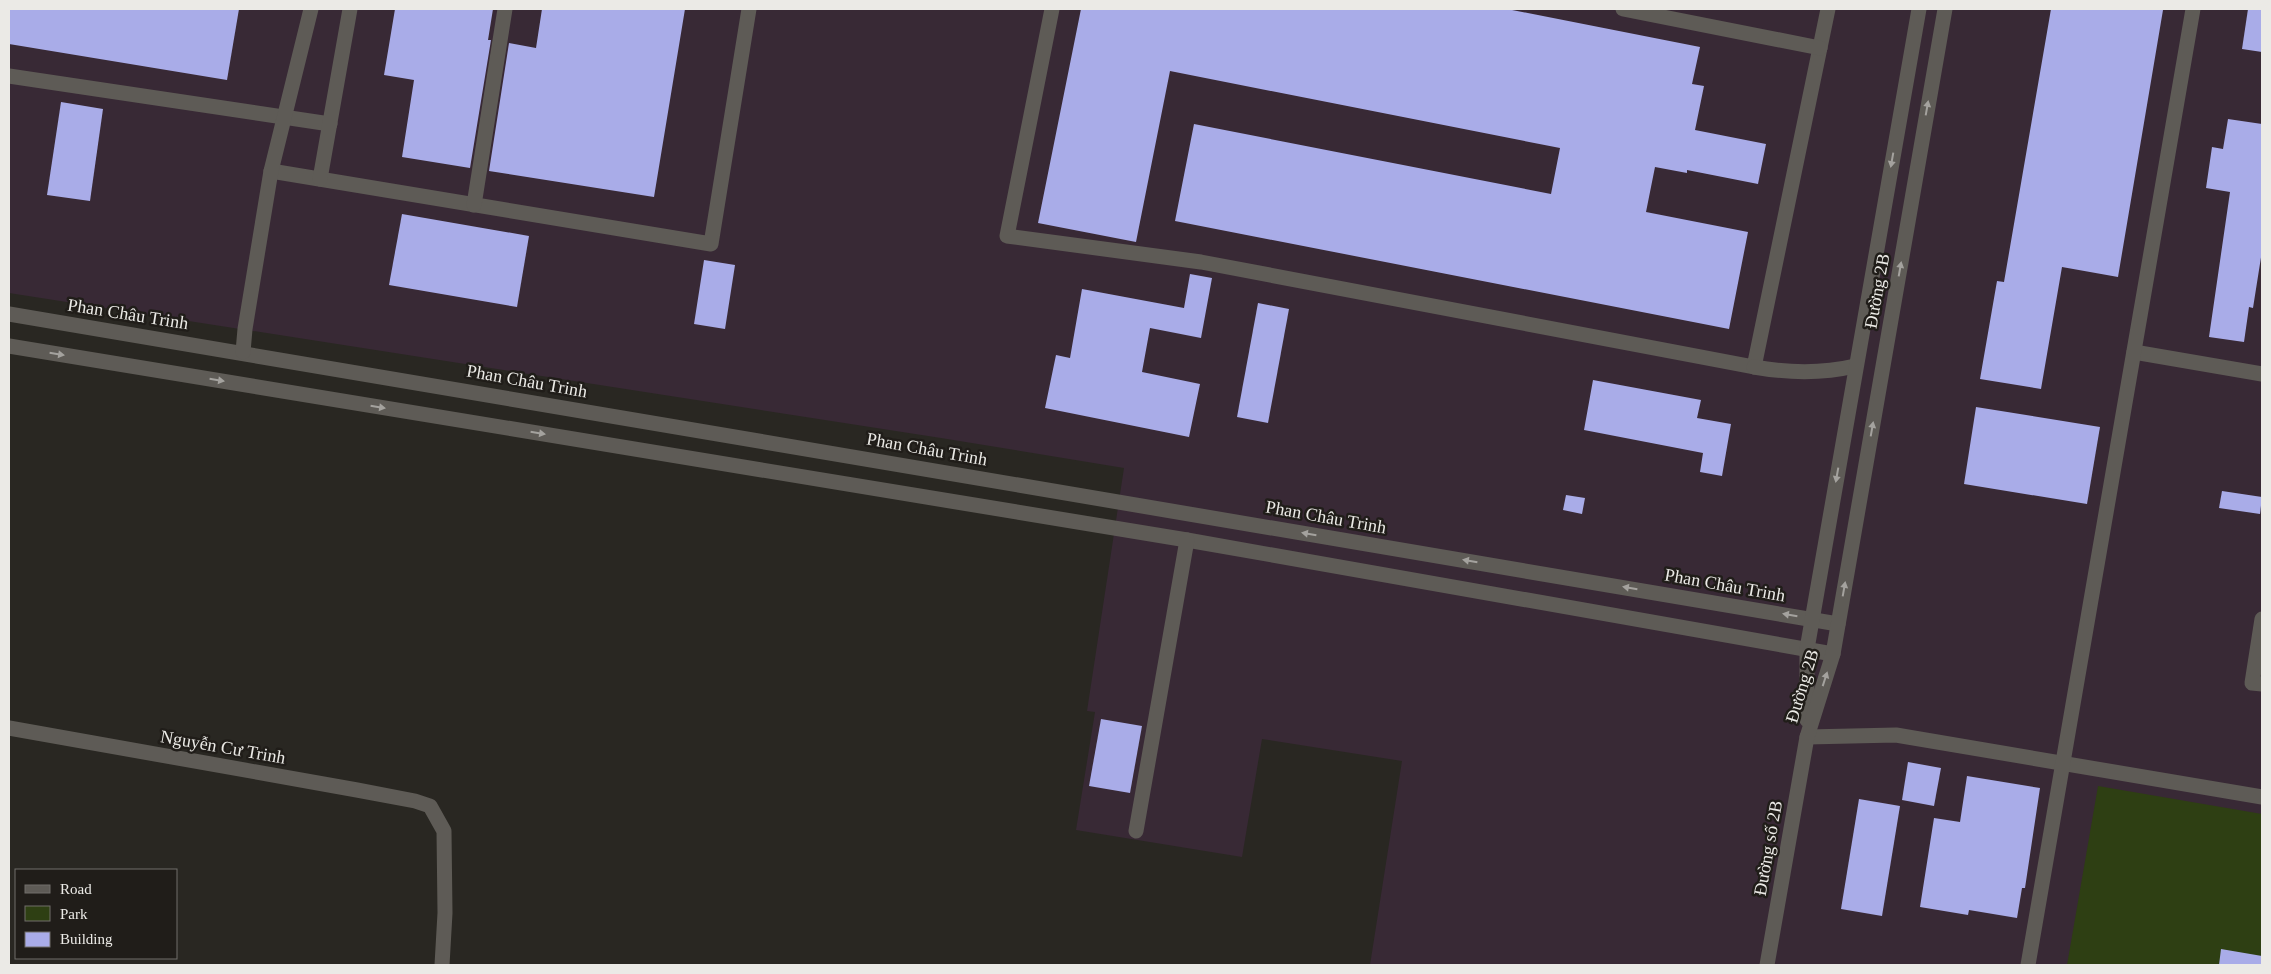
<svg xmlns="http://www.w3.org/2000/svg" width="2271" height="974" font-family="'Times New Roman',serif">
<rect width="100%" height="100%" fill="#292722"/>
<polygon fill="#382935" points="9,9 2262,9 2262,965 1370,965 1402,761 1262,739 1242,857 1076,830 1095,712 1087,711 1124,468 941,438 9,293"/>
<polygon fill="#2e3f13" points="2098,786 2262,814 2262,965 2067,965"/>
<g fill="#a9ace8">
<polygon points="9,9 239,9 227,80 9,44"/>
<polygon points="395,9 493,9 488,40 491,40 470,168 402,157 414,80 384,75"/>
<polygon points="542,9 685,9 654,197 489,171 509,43 536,48"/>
<polygon points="1081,9 1507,9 1700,47 1692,84 1704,86 1695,130 1766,144 1758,184 1687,170 1687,173 1655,167 1646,212 1748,232 1729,329 1175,221 1194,124 1551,194 1560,148 1170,71 1136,242 1038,223"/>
<polygon points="2051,9 2163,10 2118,277 2062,267 2041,389 1980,379 1997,281 2004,282"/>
<polygon points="2248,9 2262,9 2262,52 2242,49"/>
<polygon points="61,102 103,109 90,201 47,195"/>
<polygon points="2228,119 2262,124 2262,251 2253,308 2249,307 2244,342 2209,337 2230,192 2206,188 2212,147 2223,149"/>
<polygon points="402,214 529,236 517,307 389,285"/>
<polygon points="704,260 735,265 725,329 694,324"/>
<polygon points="1190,274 1212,278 1201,338 1150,328 1142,372 1200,384 1189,437 1045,408 1056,355 1070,358 1082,289 1184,308"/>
<polygon points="1258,303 1289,309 1268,423 1237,417"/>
<polygon points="1593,380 1701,400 1697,418 1731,424 1722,476 1700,472 1703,453 1584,430"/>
<polygon points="1976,407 2100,427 2087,504 1964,484"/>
<polygon points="2222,491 2262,497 2260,514 2219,508"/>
<polygon points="1566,495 1585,498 1582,514 1563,510"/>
<polygon points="1101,719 1142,726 1130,793 1089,786"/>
<polygon points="1908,762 1941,768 1934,806 1902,800"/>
<polygon points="1967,776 2040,788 2025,888 2022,888 2017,918 1969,910 1968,915 1920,907 1934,818 1960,822"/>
<polygon points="1859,799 1900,806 1882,916 1841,909"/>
<polygon points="2221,949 2262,956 2262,965 2219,965"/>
</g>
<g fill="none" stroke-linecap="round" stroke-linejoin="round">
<g stroke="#5e5b56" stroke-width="15">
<polyline points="1052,9 1007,236 1201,262 1754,367 1828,9"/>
<polyline points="1623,9 1820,48"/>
<polyline points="9,76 330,124"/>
<polyline points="271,171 711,244 749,9"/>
<polyline points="320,179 350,9"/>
<polyline points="474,205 505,9"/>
<polyline points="9,314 1838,624"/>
<polyline points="9,346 1187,540 1833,654"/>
<polyline points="243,352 245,329 271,171 311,9"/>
<polyline points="2134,352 2262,374"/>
<path d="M1754 367C1788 373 1821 374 1855 366"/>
<polyline points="2262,619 2252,683 2262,684"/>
<polyline points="1807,720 1807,649 1919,9"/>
<polyline points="9,728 357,790 415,801 430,806 444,831 445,913 442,965"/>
<polyline points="1807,737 1896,735 2262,797"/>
<polyline points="1136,831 1187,540"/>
<polyline points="1767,965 1807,737 1833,654 1945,9"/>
<polyline points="2028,965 2193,9"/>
</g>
</g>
<defs><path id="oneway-solid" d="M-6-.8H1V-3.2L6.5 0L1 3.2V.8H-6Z" transform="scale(1.25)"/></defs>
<g fill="#a4a29e">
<use href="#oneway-solid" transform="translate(1927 108) rotate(-80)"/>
<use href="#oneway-solid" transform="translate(1892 160) rotate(100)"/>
<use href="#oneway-solid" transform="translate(1900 269) rotate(-80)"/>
<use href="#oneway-solid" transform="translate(57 354) rotate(9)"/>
<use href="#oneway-solid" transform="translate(217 380) rotate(9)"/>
<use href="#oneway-solid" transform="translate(378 407) rotate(9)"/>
<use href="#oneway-solid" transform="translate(1872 429) rotate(-80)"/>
<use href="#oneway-solid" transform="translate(538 433) rotate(9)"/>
<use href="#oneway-solid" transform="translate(1837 475) rotate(100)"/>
<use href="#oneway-solid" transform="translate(1309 534) rotate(-170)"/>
<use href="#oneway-solid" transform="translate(1470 561) rotate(-170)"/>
<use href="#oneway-solid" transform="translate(1630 588) rotate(-170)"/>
<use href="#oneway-solid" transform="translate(1844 589) rotate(-80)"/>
<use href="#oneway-solid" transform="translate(1790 615) rotate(-170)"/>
<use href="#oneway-solid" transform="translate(1825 679) rotate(-72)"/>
</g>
<g text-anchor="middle" stroke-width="5" stroke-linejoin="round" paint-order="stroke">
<g font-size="18" fill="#ebeae6" stroke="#201d19">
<text transform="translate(1877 291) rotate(-80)" y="6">Đường 2B</text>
<text transform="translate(128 314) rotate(9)" y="6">Phan Châu Trinh</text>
<text transform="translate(527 381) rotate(10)" y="6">Phan Châu Trinh</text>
<text transform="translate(927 449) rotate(10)" y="6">Phan Châu Trinh</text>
<text transform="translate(1326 517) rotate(10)" y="6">Phan Châu Trinh</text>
<text transform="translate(1725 585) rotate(10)" y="6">Phan Châu Trinh</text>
<text transform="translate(1802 686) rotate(-73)" y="6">Đường 2B</text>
<text transform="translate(223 747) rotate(10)" y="6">Nguyễn Cư Trinh</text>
<text transform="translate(1768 848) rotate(-80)" y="6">Đường số 2B</text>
</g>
</g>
<rect width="2271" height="974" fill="none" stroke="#ebeae6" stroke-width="20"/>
<rect x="15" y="869" width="162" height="90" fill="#201d19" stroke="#716f6b"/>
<rect x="25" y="885" width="25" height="8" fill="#5e5b56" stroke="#716f6b"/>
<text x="60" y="894" font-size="15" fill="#ebeae6">Road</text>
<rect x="25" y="906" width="25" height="15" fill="#2e3f13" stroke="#716f6b"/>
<text x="60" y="919" font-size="15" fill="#ebeae6">Park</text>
<rect x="25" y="932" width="25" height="15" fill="#a9ace8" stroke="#716f6b"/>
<text x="60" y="944" font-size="15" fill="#ebeae6">Building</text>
</svg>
